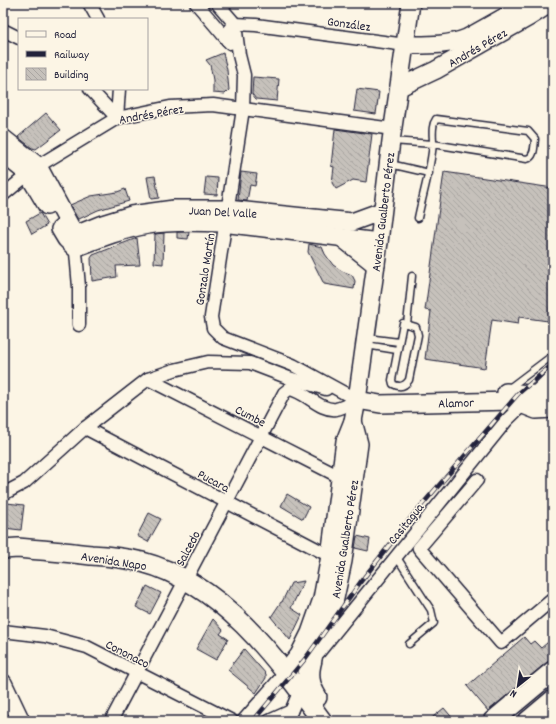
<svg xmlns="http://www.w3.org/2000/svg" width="556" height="724" font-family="Dekko,sans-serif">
<defs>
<pattern id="building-back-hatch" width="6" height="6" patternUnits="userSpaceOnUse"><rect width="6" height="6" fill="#c6c1bb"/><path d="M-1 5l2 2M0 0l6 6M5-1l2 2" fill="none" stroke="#aaa6a2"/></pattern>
</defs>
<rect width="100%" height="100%" fill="#fcf5e5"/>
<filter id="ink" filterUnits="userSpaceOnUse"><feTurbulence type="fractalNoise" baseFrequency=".025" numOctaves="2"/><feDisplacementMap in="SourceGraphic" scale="8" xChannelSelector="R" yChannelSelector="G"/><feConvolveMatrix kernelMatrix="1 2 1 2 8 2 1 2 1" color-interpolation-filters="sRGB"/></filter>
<g filter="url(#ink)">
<g fill="url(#building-back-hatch)" stroke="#22223b">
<polygon points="223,53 227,70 229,90 225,94 213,93 213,80 210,65 206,60"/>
<polygon points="253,77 279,79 277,101 256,99 252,94"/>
<polygon points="357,89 379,92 376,114 354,111"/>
<polygon points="46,113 61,130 36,149 32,148 18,137"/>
<polygon points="335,129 372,134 366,182 353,180 336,189 332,183 334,167 331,166"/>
<polygon points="241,172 257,174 255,186 250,185 247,201 238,200"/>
<polygon points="444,172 553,188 553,286 548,321 519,317 518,324 492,320 485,368 425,359 431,311 425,310"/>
<polygon points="155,176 159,198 151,199 147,177"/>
<polygon points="206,177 218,178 217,195 204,194"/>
<polygon points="125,189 129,201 98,210 79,219 77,218 70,205 91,196 117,192"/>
<polygon points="40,213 47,225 32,234 26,221"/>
<polygon points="177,232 189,232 188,239 177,238"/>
<polygon points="164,233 163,264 154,263 155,234"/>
<polygon points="137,238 140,265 116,266 117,277 92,281 91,258 93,255"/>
<polygon points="309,244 322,247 325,254 333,265 342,271 352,275 355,281 354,289 324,284 308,252"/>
<polygon points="287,494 309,507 303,519 281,506"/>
<polygon points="7,503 24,505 21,530 4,528 3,513 6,514"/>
<polygon points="149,513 161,519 148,542 137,536"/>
<polygon points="357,536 370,539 368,551 355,548"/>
<polygon points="304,581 291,608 302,615 290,640 271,617 281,602 282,602 291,583"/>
<polygon points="147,586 161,593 150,614 136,607"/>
<polygon points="213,619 223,630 220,634 228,639 216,660 196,649"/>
<polygon points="524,637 530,644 534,641 541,648 553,638 553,658 546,663 488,711 467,686"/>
<polygon points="244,649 266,674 266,678 256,693 228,670"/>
<polygon points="444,708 455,721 428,721"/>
</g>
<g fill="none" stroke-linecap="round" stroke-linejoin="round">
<g stroke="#22223b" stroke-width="9">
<g id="lane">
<path d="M392 141 433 144 527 159C535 157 534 146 535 139L528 131 436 119C431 126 433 135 433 143 431 169 423 193 418 218"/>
<polyline points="390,164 429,173"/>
<path d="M403 323 416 327 418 335 409 380C405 386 400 388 393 384L392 380Z"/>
<polyline points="407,324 412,276"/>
<polyline points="367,338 399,342"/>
<polyline points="366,345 397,350"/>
<polyline points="508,389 553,355"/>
<polyline points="396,556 431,610 434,623 409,644"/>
</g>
</g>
<g stroke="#22223b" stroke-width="15">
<g id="street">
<polyline points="89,3 98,19"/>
<polyline points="196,3 230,43"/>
<polyline points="217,3 235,24 239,55 244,75 243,109 211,317 213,328 223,338 293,365 357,400"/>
<polyline points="3,30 19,38"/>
<polyline points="227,40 229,31 235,24 256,25 406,45"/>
<polyline points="90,89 117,118"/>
<polyline points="117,118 119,89"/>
<polyline points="3,195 38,166 117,118 170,107 213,105 393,129"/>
<polyline points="75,241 79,287 79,325"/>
<polyline points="148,379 340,477"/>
<polyline points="85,428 330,556"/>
<polyline points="477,480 419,548 501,643 553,599"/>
<polyline points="3,494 24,483 85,428 148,379 174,370 208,362 250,363 289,378 326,389"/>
<polyline points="3,631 45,636 87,647 232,721"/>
<polyline points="319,652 506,421 553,375"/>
<path d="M111 721 284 393 289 389C306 391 319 411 336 409 343 408 351 403 357 400"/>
<polyline points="243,721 286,672"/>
<polyline points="269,721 291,711"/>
<polyline points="287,721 300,690"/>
</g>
</g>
<g stroke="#22223b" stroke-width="20">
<g id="secondary">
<path d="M406 45C427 45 447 46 467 38L529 3"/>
<polyline points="400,87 436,70 529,17 551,3"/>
<polyline points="3,138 38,166 75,235 102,224 131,215 174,209 227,209 352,222 382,211"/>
<polyline points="7,157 28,174 47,206"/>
<path d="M60 229 66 239 75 248C98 239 123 229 148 225 170 221 199 222 222 223L379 242"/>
<polyline points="342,238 376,265"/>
<polyline points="506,392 553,396"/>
<polyline points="357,400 380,404 513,401 536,410 553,409"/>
<polyline points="286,672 299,655 310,633 322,599 330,556 345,441 353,421 357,400 379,242 391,141 411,3"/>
<polyline points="307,673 334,603 343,561 359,444 353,421"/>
<polyline points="3,683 21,721"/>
</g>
</g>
<g stroke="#22223b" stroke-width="22">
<g id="primary">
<path d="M3 549 18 548C42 550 67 552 91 555 108 556 125 558 142 562 222 583 276 658 322 721"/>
<path d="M312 660C308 674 309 684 317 697"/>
<polyline points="493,721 553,671"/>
<polyline points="528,721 553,700"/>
</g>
</g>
<use href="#lane" stroke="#fcf5e5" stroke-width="6"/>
<use href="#street" stroke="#fcf5e5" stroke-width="12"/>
<use href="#secondary" stroke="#fcf5e5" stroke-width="17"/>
<use href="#primary" stroke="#fcf5e5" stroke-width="19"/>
<g stroke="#22223b" stroke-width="4.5">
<polyline id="rail" points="253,721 305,659 362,580 414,514 519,393 553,364"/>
</g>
<use href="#rail" stroke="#fcf5e5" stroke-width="3" stroke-dasharray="9" stroke-linecap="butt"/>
</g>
</g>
<g text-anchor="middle" stroke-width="3" stroke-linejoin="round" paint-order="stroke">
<g font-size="13" fill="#22223b" stroke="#fcf5e5">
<text transform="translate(349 23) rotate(8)" y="5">González</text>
<text transform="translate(477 47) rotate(-30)" y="5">Andrés Pérez</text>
<text transform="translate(151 113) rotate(-10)" y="5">Andrés Pérez</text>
<text transform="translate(223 211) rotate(3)" y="5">Juan Del Valle</text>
<text transform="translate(382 212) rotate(-83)" y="5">Avenida Gualberto Pérez</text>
<text transform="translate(204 269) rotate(-81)" y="5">Gonzalo Martín</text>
<text transform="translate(456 402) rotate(-2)" y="5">Alamor</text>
<text transform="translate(251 415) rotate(27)" y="5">Cumbe</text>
<text transform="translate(214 480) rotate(28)" y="5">Pucara</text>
<text transform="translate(405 523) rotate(-51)" y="5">Casitagua</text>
<text transform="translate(344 539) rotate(-81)" y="5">Avenida Gualberto Pérez</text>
<text transform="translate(187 548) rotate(-62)" y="5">Salcedo</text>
<text transform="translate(114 560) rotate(9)" y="5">Avenida Napo</text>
<text transform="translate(128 653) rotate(27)" y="5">Cononaco</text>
</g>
</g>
<rect width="556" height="724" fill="none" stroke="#fcf5e5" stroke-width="16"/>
<rect x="8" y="8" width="540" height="708" fill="none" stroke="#22223b" stroke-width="1.5" filter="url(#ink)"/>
<rect x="18" y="18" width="130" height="72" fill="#fcf5e5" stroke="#a5a1a1"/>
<rect x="26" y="31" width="20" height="6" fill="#fcf5e5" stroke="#a5a1a1"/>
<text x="54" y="38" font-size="12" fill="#22223b">Road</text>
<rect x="26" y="51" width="20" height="6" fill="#22223b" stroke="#a5a1a1"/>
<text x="54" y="58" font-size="12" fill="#22223b">Railway</text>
<rect x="26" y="68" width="20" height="12" fill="url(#building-back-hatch)" stroke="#a5a1a1"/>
<text x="54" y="78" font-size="12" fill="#22223b">Building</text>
<g transform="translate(518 686) rotate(210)" stroke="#fcf5e5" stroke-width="3" paint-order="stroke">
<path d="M0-3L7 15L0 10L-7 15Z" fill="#22223b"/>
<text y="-6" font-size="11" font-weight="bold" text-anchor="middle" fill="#22223b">N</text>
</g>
</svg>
